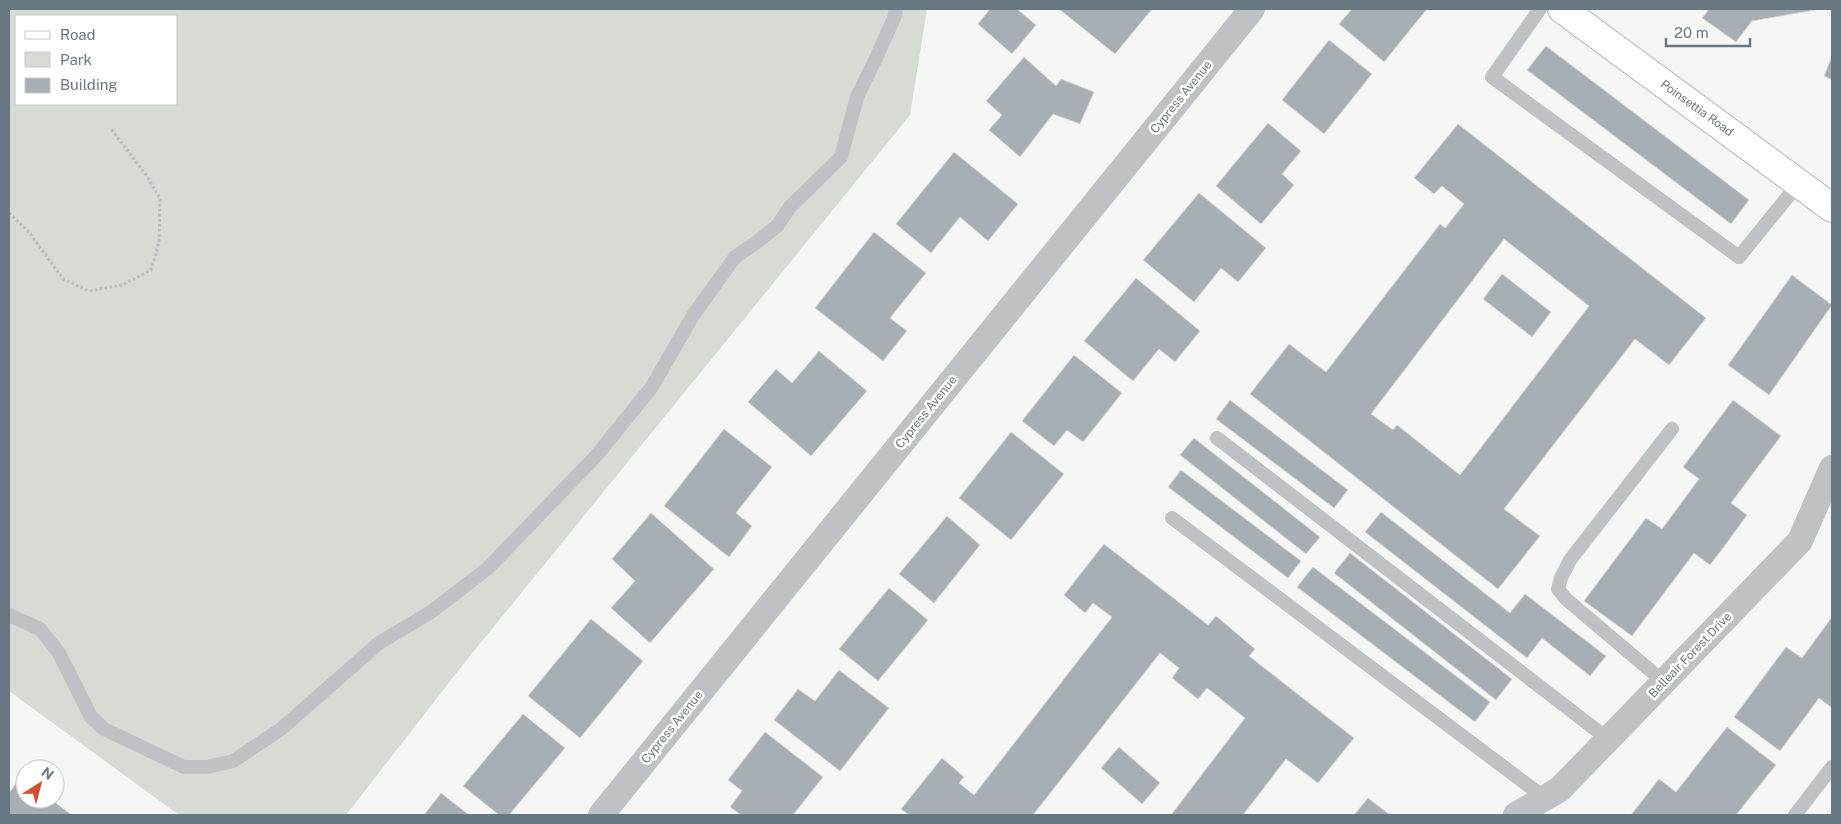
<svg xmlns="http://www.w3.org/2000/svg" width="1841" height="824" font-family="'Public Sans',sans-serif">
<rect width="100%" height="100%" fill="#f6f6f4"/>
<path fill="#d6dbd3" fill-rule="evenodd" d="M9 9H927L910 115 465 662 346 815H179L9 691ZM16 16H176V104H16Z"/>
<g fill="#a8afb4" stroke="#d8d8d6" fill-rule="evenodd">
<polygon points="990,9 1017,9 1036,25 1012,54 978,24"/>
<polygon points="1059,9 1152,9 1115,54"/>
<polygon points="1352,9 1427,9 1384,62 1339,24"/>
<polygon points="1709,9 1815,9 1815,10 1752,21 1736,42 1702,18"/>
<polygon points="1329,40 1372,74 1324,134 1282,100"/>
<polygon points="1546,46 1749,200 1731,224 1527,70"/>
<polygon points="1832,56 1832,80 1824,76"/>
<polygon points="1024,57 1056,86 1061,79 1094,92 1080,124 1053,114 1020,157 989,130 1002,115 986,101"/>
<polygon points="1268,123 1301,151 1282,174 1294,185 1261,224 1216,186"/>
<path d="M1458 124 1706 318 1669 365 1635 339 1504 509 1540 536 1498 589 1250 394 1289 344 1326 372 1440 224 1445 228 1464 204 1442 186 1434 194 1414 178ZM1504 239 1589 306 1460 475 1397 425 1393 430 1371 414Z"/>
<polygon points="954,152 1018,204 988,241 960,217 931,253 896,224"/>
<polygon points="1199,193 1266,248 1238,282 1221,268 1194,302 1143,260"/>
<polygon points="874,232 926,273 890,318 907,331 883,361 815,308"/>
<polygon points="1502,274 1551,312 1532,337 1483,299"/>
<polygon points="1792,275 1832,305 1769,395 1728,365"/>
<polygon points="1136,278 1200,331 1175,362 1159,349 1133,381 1084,341"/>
<polygon points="819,351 867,391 811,456 748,402 776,369 792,383"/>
<polygon points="1074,355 1122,393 1083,442 1067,430 1054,446 1022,421"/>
<polygon points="1230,400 1348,490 1334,508 1216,419"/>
<polygon points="1733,400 1781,436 1731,503 1747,515 1723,548 1710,565 1694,553 1632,636 1584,601 1646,518 1662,529 1699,479 1683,467"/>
<polygon points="724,429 772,467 736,513 752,526 729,557 664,506"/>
<polygon points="1011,432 1064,474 1011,540 959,498"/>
<polygon points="1194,438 1320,537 1306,554 1180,455"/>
<polygon points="1181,470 1301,561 1288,578 1168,487"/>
<polygon points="1381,512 1510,613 1525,594 1606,656 1590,676 1542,638 1527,658 1365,532"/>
<polygon points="651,513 714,569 650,643 611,608 635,581 612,559"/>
<polygon points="947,516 980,545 934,603 899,574"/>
<polygon points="1104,544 1208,625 1216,616 1255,649 1249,656 1354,738 1318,783 1286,759 1243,815 1171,815 1245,718 1207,688 1198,699 1172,678 1179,668 1160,653 1033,815 909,815 901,809 942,758 964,777 959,783 974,795 1112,617 1093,603 1085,613 1064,595"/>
<polygon points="1350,553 1512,679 1496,700 1334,573"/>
<polygon points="1313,567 1490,702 1475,722 1297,587"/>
<polygon points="889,588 928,620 878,681 839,649"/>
<polygon points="1832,617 1832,708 1819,698 1780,751 1734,717 1786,647 1802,658"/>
<polygon points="591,619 643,661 580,738 528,696"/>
<polygon points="839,670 889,708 840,771 774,720 798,689 815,701"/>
<polygon points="523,714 565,748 509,815 499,815 463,786"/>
<polygon points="1727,727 1776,765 1736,815 1631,815 1659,779 1676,792"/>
<polygon points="765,732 823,777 793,815 773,815 771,814 770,815 741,815 730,807 742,791 728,780"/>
<polygon points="1119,747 1160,783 1142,804 1101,768"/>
<polygon points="20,778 25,781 25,799 50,799 72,815 9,815 9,793"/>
<polygon points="441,793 469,815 424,815"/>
<polygon points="1368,798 1390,815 1354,815"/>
</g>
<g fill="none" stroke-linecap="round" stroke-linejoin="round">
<g stroke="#b0b6ba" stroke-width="30">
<polyline id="secondary" points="1562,9 1832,208"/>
</g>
<polyline stroke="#b8bbbd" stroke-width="3" stroke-dasharray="2.5 2.5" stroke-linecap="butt" points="9,213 29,232 63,279 89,291 122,285 151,270 159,243 160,198 144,172 111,129"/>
<g stroke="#bec2c5" stroke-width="14">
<polyline points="1540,9 1492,77 1739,257 1799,183"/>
<polyline points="1217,438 1608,739"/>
<polyline points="1172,518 1545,798"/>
<polyline points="9,615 40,629 59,653 91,717 104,729 184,767 207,767 233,761 281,729 379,643 431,612 488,568 596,456 651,388 694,314 735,257 757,242 777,226 790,207 841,157 857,97 877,56 894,18 896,9"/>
<polyline points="1664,682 1566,599 1558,589 1561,578 1570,560 1672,429"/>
<polyline points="1795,815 1832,767"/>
</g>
<g stroke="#bec2c5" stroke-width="26">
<polyline points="601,815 1252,9"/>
<polyline points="1516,815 1560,789 1800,541 1832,468"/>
</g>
<use href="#secondary" stroke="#fff" stroke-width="28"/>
</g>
<g text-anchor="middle" stroke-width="5" stroke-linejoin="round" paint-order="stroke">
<g font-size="12" fill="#687882" stroke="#fff">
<text transform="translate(1181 97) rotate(-51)" y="4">Cypress Avenue</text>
<text transform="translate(1697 108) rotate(36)" y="4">Poinsettia Road</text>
<text transform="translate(926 412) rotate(-51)" y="4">Cypress Avenue</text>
<text transform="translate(1690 655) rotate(-46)" y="4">Belleair Forest Drive</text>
<text transform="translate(672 727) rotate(-51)" y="4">Cypress Avenue</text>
</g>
</g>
<rect width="1841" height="824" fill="none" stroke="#687882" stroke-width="20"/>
<rect x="15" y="15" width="162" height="90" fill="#ffffff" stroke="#c3c9cd"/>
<rect x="25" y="31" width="25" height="8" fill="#ffffff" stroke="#c3c9cd"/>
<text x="60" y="40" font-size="15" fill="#687882">Road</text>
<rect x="25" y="52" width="25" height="15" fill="#d6dbd3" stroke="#c3c9cd"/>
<text x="60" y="65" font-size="15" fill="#687882">Park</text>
<rect x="25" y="78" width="25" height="15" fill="#a8afb4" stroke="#c3c9cd"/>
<text x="60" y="90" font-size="15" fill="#687882">Building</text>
<g transform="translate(40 784) rotate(36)"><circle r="24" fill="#ffffff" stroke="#c3c9cd"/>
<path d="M0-4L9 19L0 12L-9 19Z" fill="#d64e34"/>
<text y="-8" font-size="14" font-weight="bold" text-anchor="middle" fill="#687882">N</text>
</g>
<path d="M1666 38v8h84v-8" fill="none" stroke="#687882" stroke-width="2.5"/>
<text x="1674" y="38" font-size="15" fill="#687882" stroke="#ffffff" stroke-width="4" paint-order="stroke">20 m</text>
</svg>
